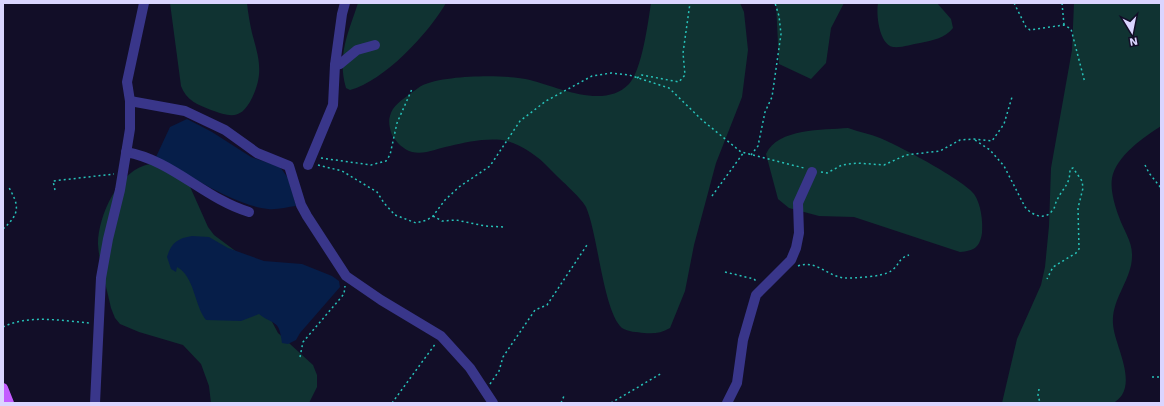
<svg xmlns="http://www.w3.org/2000/svg" width="1164" height="406" font-family="'Work Sans',sans-serif">
<rect width="100%" height="100%" fill="#120e28"/>
<g fill="#103332">
<path d="M170 3H247C248 13 250 24 252 33 259 59 264 73 252 98 241 120 231 117 211 110 198 105 186 100 181 86Z"/>
<path d="M358 3H446C428 34 384 81 350 90L346 88C337 55 348 34 358 3Z"/>
<path d="M651 3H740L744 12 748 50 742 97 716 163 694 245 685 291 670 328C661 333 654 334 644 333 637 332 628 332 622 328 603 311 598 234 586 207 581 197 557 177 549 168 539 157 522 145 507 141 490 137 467 142 450 146 438 148 425 155 412 152 404 150 396 142 392 135 390 130 388 121 390 116 392 106 403 99 410 94 414 91 419 87 423 85 446 75 506 74 530 80 558 87 604 110 629 84 642 70 648 23 651 3Z"/>
<polygon points="776,3 844,3 831,28 826,63 811,79 779,64"/>
<path d="M878 3H937L951 19 953 28C944 39 933 40 920 43 912 44 902 48 893 47 879 44 876 14 878 3Z"/>
<path d="M1074 3H1161V126C1144 137 1116 156 1112 178 1110 190 1115 206 1119 217 1123 229 1132 241 1132 254 1133 279 1111 298 1113 324 1114 343 1134 375 1122 395 1120 398 1116 401 1114 403H1002L1017 339 1041 285 1045 267 1049 226 1051 168 1072 50Z"/>
<path d="M848 128C859 132 870 134 880 138 898 145 965 181 974 194 981 204 983 221 982 233 980 247 974 251 960 252L854 217 819 216 789 208 778 199 766 154C778 128 823 130 848 128Z"/>
<path d="M150 164 183 171 208 227 214 235 253 264 270 318 278 333 313 365 317 375V387L309 403H211L209 386 201 364 183 345 139 332 120 324 115 318 111 308C107 289 99 263 98 244 98 216 119 169 150 164Z"/>
</g>
<g fill="#061e49">
<path d="M187 119 212 132 251 157 280 167 288 178 296 206C287 207 277 210 268 209 236 206 185 173 156 157L170 127Z"/>
<path d="M192 236 209 237 228 248 264 261 302 264 332 276 339 281 340 287 300 333 296 340 288 344 282 343C279 318 274 326 259 314L241 321 206 320C194 305 195 277 177 267L176 272 171 269 167 257C171 243 178 238 192 236Z"/>
</g>
<g fill="none" stroke-linecap="round" stroke-linejoin="round">
<g stroke="#27c2b9" stroke-width="1.5" stroke-dasharray="2 3" stroke-linecap="butt">
<polyline points="1014,3 1026,27 1030,30 1064,25 1071,29 1085,83"/>
<polyline points="1062,3 1064,25"/>
<polyline points="637,78 642,75 679,82 685,75 683,53 690,3"/>
<path d="M975 140 990 150 1004 166 1025 207C1032 215 1044 221 1052 211 1055 209 1055 203 1057 200 1064 186 1070 185 1070 169L1073 168 1082 181 1083 188 1078 208 1079 249 1076 253 1053 267 1047 279"/>
<polyline points="751,155 758,146 765,112 772,97 781,34 779,16 775,3"/>
<polyline points="321,158 371,165 386,161 390,155 397,123 412,89"/>
<polyline points="318,165 342,171 377,192 384,203 395,215 416,223 427,220 433,216 445,200 459,187 490,166 520,121 546,101 592,76 611,73 629,75 669,88 702,120 741,152 804,168"/>
<polyline points="1145,165 1149,173 1161,188"/>
<polyline points="821,172 827,173 842,165 857,163 884,165 906,155 940,151 960,140 974,139 992,141 1004,124 1012,97"/>
<polyline points="55,190 53,181 114,174"/>
<polyline points="712,196 744,152"/>
<polyline points="433,216 442,221 456,220 485,226 505,227"/>
<path d="M3 229C21 213 19 205 8 186"/>
<path d="M798 266C816 259 828 277 845 278 855 278 883 277 891 271 900 265 897 259 909 255"/>
<polyline points="725,272 754,279 757,282"/>
<path d="M3 327C29 314 62 321 90 323"/>
<polyline points="300,357 303,342 344,294 345,286"/>
<polyline points="1152,377 1161,377"/>
<polyline points="490,384 499,371 503,357 535,310 547,305 587,245"/>
<polyline points="1039,389 1038,395 1040,403"/>
<polyline points="392,403 436,343"/>
<polyline points="561,403 564,396"/>
<polyline points="611,403 662,373"/>
</g>
<g stroke="#39368a" stroke-width="10">
<polyline points="335,65 340,64 357,50 375,45"/>
<polyline points="130,101 185,111 225,130 257,153 289,166 301,205 307,216 346,276 381,300 441,336 470,368 493,403"/>
<path d="M126 152C172 160 205 199 249 212"/>
<polyline points="308,165 333,105 335,65 342,14 345,3"/>
<polyline points="95,403 101,278 108,239 120,190 130,129 130,101 127,82 144,3"/>
<polyline points="727,403 737,383 743,340 756,295 791,260 796,248 799,233 798,203 812,172"/>
</g>
<polyline stroke="#c35cff" stroke-width="10" points="3,388 9,403"/>
</g>
<rect width="1164" height="406" fill="none" stroke="#dad5ff" stroke-width="8"/>
<g transform="translate(1132 32) rotate(170)" stroke="#120e28" stroke-width="3" paint-order="stroke">
<path d="M0-3L7 15L0 10L-7 15Z" fill="#dad5ff"/>
<text y="-6" font-size="11" font-weight="bold" text-anchor="middle" fill="#dad5ff">N</text>
</g>
</svg>
